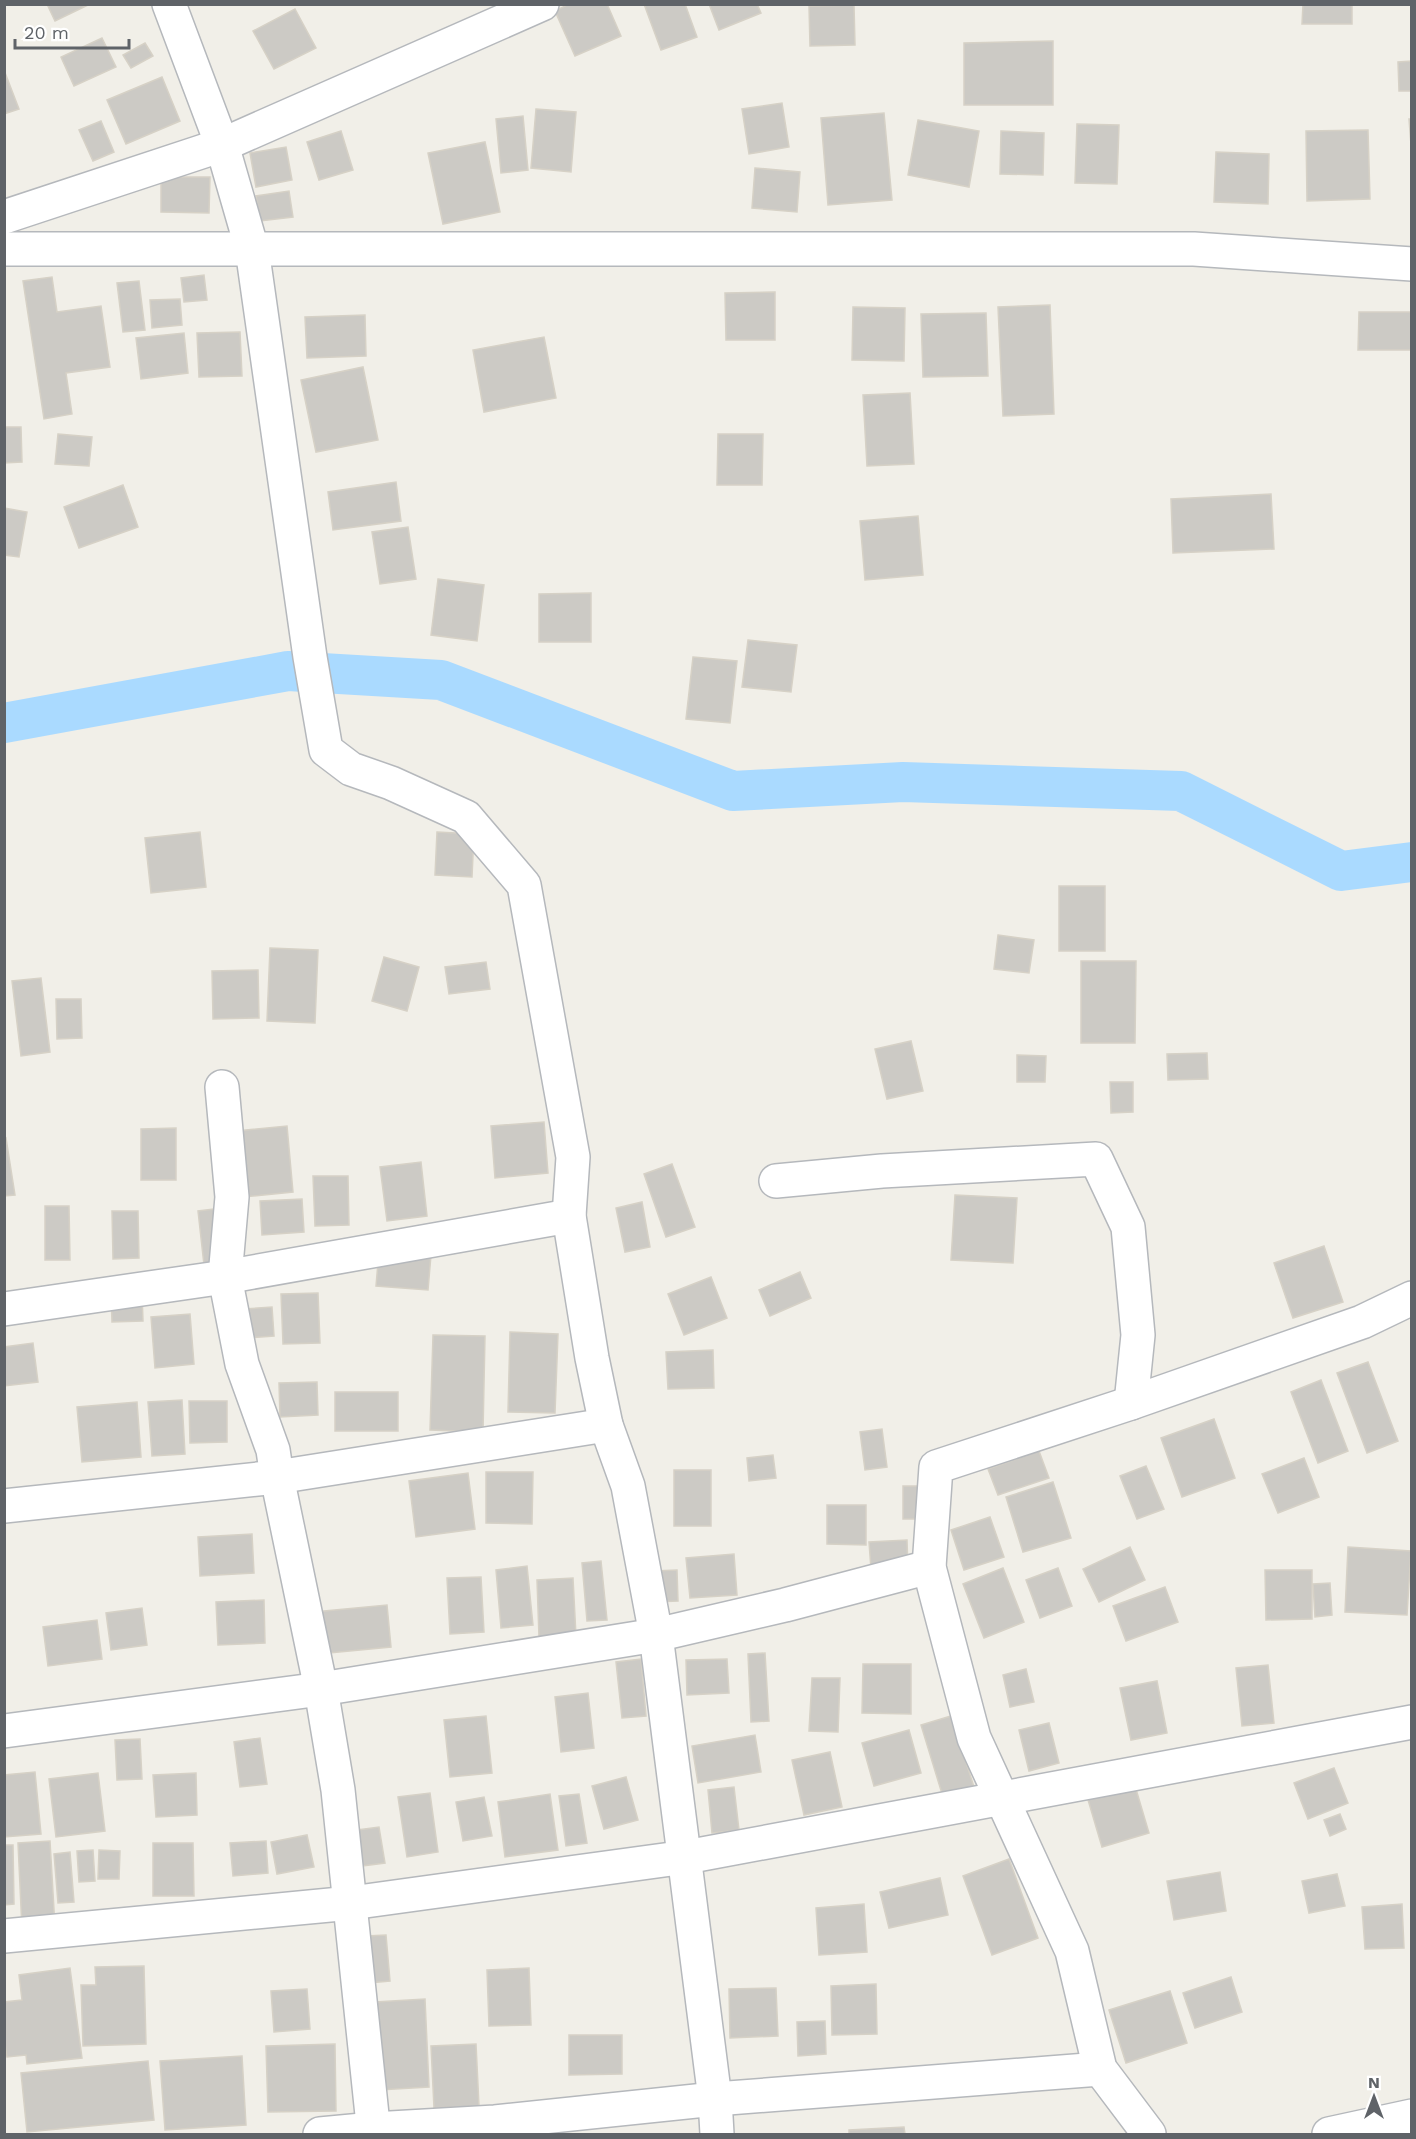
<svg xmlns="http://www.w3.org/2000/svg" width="1416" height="2139" font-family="'Work Sans',sans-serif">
<rect width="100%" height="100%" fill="#f1efe8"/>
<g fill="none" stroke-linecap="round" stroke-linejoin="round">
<polyline stroke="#aadaff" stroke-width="40" points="4,723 288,671 441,680 733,791 903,782 1181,791 1341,871 1412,862"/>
</g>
<g fill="#cccac5" stroke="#d6d1c6" stroke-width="1.5">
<polygon points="47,4 90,4 55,21"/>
<polygon points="569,4 607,4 621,36 575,56 555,11"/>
<polygon points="644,4 685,4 697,37 661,50"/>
<polygon points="709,4 757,4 761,13 719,30"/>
<polygon points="1303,4 1352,4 1352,24 1302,24"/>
<polygon points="854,5 855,45 810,46 809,6"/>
<polygon points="295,9 316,48 274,69 253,31"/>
<polygon points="102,38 116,67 74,86 61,57"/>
<polygon points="1053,41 1053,105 964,105 964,43"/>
<polygon points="145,43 153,56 131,68 123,55"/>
<polygon points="1412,61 1412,91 1399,91 1398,62"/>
<polygon points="4,70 19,109 4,114"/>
<polygon points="162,77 180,121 126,144 107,100"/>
<polygon points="782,103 789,147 749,154 742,109"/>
<polygon points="536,109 576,112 571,172 531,168"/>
<polygon points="884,113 892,200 828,205 821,118"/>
<polygon points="523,116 528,170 501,173 496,119"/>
<polygon points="1409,119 1412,119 1412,158"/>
<polygon points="918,120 979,131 969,187 908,175"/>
<polygon points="101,121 114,152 93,161 79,130"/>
<polygon points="1077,124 1119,125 1117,184 1075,183"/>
<polygon points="1368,130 1370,199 1307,201 1306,131"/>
<polygon points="341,131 353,170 319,180 307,142"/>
<polygon points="1001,131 1044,133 1043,175 1000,174"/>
<polygon points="485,142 500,212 443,224 428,153"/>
<polygon points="286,147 292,180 256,187 250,153"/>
<polygon points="1216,152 1269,154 1268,204 1214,202"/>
<polygon points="755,168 800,172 797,212 752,208"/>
<polygon points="161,177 210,177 209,213 161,212"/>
<polygon points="289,191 293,217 260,221 256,196"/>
<polygon points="204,275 207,300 184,302 181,278"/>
<polygon points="52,277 57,312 101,306 110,367 66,373 72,414 44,419 23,281"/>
<polygon points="139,281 145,330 123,332 117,283"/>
<polygon points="775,292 775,340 726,340 725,293"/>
<polygon points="180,299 182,325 152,328 150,300"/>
<polygon points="1050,305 1054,414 1003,416 998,307"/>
<polygon points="853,307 905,308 904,361 852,360"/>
<polygon points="1359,312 1412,312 1412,350 1358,350"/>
<polygon points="986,313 988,376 923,377 921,314"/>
<polygon points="365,315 366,356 307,358 305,317"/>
<polygon points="240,332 242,376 199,377 197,333"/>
<polygon points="184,333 188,373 141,379 136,338"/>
<polygon points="544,337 556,398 484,412 473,350"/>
<polygon points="363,367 378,440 316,452 301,380"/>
<polygon points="910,393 914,464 867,466 863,395"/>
<polygon points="4,427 21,427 22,462 4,463"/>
<polygon points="58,434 92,437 89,466 55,464"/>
<polygon points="718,434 763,434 762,485 717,485"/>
<polygon points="396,482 401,521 333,530 328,492"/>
<polygon points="123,485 138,527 79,548 64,507"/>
<polygon points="1271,494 1274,549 1173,553 1171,499"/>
<polygon points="4,508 27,512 19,557 4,555"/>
<polygon points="918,516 923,575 865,580 860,521"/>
<polygon points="408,527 416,579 380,584 372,532"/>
<polygon points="438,579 484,585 477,641 431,635"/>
<polygon points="591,593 591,642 539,642 539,594"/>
<polygon points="748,640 797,645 791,692 742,687"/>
<polygon points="693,657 737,661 730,723 686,719"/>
<polygon points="200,832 206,887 151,893 145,838"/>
<polygon points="437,832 474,834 472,877 435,875"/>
<rect x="1059" y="886" width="46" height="65"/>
<polygon points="998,935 1034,940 1029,973 994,969"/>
<polygon points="270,948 318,950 315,1023 267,1021"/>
<polygon points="384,957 419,967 407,1011 372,1001"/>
<polygon points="1081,961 1136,961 1135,1043 1081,1043"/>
<polygon points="486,962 490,989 449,994 445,967"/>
<polygon points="258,970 259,1018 213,1019 212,971"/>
<polygon points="41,978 50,1052 21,1056 12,981"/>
<polygon points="56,999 81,999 82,1038 57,1039"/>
<polygon points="911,1041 923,1091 887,1099 875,1049"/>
<polygon points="1207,1053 1208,1079 1168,1080 1167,1054"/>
<polygon points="1017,1055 1046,1056 1045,1082 1017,1082"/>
<polygon points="1110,1082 1133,1082 1133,1112 1111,1113"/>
<polygon points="544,1122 548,1173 495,1178 491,1126"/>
<polygon points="287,1126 293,1192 243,1197 236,1131"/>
<polygon points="176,1128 176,1180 141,1180 141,1129"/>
<polygon points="6,1138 15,1195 4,1196 4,1139"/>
<polygon points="421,1162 427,1216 387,1221 380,1167"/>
<polygon points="672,1164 695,1227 666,1237 644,1174"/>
<polygon points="313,1176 348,1176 349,1225 315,1226"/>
<polygon points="955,1195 1017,1198 1013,1263 951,1260"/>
<polygon points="302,1199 304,1232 262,1235 260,1201"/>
<polygon points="642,1202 650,1247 625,1252 616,1208"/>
<polygon points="45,1206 69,1206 70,1260 45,1260"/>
<polygon points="222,1208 228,1263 204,1265 198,1211"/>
<polygon points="112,1211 138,1211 139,1258 113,1259"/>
<polygon points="1324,1246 1343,1302 1293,1318 1274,1263"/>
<polygon points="379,1251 431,1255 428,1290 376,1286"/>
<polygon points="800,1272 811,1298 770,1316 759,1290"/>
<polygon points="711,1277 727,1318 684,1335 668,1294"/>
<polygon points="142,1293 143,1321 112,1322 111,1294"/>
<polygon points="318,1293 320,1343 283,1344 281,1294"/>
<polygon points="272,1307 274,1336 246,1338 244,1309"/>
<polygon points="190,1314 194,1364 155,1368 151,1317"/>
<polygon points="510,1332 558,1334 555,1413 508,1412"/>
<polygon points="433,1335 485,1336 483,1432 430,1430"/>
<polygon points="33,1343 38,1382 4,1386 4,1347"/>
<polygon points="713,1350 714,1388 668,1389 666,1352"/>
<polygon points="1368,1362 1398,1441 1367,1453 1337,1373"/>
<polygon points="1321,1380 1348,1451 1318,1463 1291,1392"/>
<polygon points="317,1382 318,1415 280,1417 279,1383"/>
<rect x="335" y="1392" width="63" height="39"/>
<polygon points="182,1400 185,1454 152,1456 148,1402"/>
<polygon points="189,1401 227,1401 227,1442 190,1443"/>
<polygon points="137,1402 141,1457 82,1462 77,1407"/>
<polygon points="1214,1419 1235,1478 1182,1497 1161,1438"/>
<polygon points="882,1429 887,1467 865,1470 860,1432"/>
<polygon points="1039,1451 1049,1478 998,1495 988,1469"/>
<polygon points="773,1455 776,1478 749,1481 747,1458"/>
<polygon points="1304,1458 1319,1497 1278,1513 1262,1474"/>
<polygon points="1146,1466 1164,1509 1137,1519 1120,1476"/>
<rect x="674" y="1470" width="37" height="56"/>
<polygon points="486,1472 533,1472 532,1524 486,1523"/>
<polygon points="468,1473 475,1529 416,1537 409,1481"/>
<polygon points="1053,1482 1071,1538 1023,1552 1006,1497"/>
<rect x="903" y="1486" width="15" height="33"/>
<polygon points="827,1505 866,1505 866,1545 827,1544"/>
<polygon points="990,1517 1004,1557 964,1570 951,1530"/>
<polygon points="252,1534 254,1573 200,1576 198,1537"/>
<polygon points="907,1540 908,1568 871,1569 869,1542"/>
<polygon points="1130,1547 1145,1580 1099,1602 1083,1569"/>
<polygon points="1348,1547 1411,1551 1407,1615 1345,1612"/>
<polygon points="734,1554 737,1595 690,1598 686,1558"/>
<polygon points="601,1561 607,1620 587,1621 582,1563"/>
<polygon points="527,1566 533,1625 501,1628 496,1570"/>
<polygon points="1003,1568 1024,1622 984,1638 963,1584"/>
<polygon points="1058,1568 1072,1606 1040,1618 1026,1580"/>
<polygon points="677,1570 678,1601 655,1602 653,1571"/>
<polygon points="1265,1570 1312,1570 1312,1619 1266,1620"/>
<polygon points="481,1577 484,1632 450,1634 447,1578"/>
<polygon points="573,1578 576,1636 539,1637 537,1580"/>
<polygon points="1330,1583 1332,1615 1315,1617 1313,1584"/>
<polygon points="1165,1587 1178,1622 1126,1641 1113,1606"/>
<polygon points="264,1600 265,1643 218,1645 216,1602"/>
<polygon points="387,1605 391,1647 319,1654 314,1612"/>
<polygon points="142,1608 147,1645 111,1650 106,1613"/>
<polygon points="97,1620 102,1659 48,1666 43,1627"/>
<polygon points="765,1653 769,1721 751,1722 748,1654"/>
<polygon points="641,1659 646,1716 622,1718 616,1662"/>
<polygon points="727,1659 729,1693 687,1695 686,1660"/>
<polygon points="863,1664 911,1664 911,1714 862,1713"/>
<polygon points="1268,1665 1274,1723 1242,1726 1236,1668"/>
<polygon points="1026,1669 1034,1702 1010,1707 1003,1675"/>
<polygon points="812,1678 840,1678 838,1732 809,1731"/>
<polygon points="1157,1681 1167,1733 1131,1740 1120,1688"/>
<polygon points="588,1693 594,1748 561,1752 555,1697"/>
<polygon points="486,1716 492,1773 450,1777 444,1720"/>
<polygon points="951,1716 974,1787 943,1797 921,1725"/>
<polygon points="1049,1723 1059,1763 1029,1771 1019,1730"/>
<polygon points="909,1730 921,1773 874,1786 862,1743"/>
<polygon points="755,1735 761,1772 698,1783 692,1746"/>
<polygon points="260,1738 267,1784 240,1787 234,1742"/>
<polygon points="140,1739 142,1779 117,1780 115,1740"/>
<polygon points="830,1752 842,1807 804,1815 792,1760"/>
<polygon points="1334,1768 1348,1803 1308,1819 1294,1783"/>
<polygon points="35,1772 41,1834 4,1837 4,1775"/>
<polygon points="98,1773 105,1831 56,1837 49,1779"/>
<polygon points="196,1773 197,1815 156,1817 153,1775"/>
<polygon points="626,1777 638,1820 604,1829 592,1786"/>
<polygon points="1133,1779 1149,1833 1102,1847 1086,1793"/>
<polygon points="734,1787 739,1830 712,1833 708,1790"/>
<polygon points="430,1793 438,1852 407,1857 398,1797"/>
<polygon points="550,1794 558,1850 505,1857 498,1802"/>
<polygon points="579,1794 587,1843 566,1846 559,1796"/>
<polygon points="484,1797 492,1836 463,1841 456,1802"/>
<polygon points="1340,1814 1346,1829 1330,1836 1324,1820"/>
<polygon points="379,1827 385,1863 355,1867 350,1831"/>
<polygon points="307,1835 314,1867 277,1874 271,1842"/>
<polygon points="50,1841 55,1927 22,1929 18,1843"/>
<polygon points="266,1841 268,1873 233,1876 230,1843"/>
<polygon points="153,1843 193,1843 194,1896 153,1896"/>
<polygon points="4,1845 13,1845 14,1904 4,1905"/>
<polygon points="93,1850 95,1881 79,1882 77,1851"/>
<polygon points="99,1850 120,1851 119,1879 98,1879"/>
<polygon points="70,1852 74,1902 58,1903 54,1854"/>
<polygon points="1009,1859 1038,1938 992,1955 963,1876"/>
<polygon points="1220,1872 1226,1911 1174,1920 1167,1881"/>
<polygon points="1337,1874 1345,1906 1309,1913 1302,1881"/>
<polygon points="940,1878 948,1915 889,1928 880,1892"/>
<polygon points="864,1904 867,1952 819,1955 816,1908"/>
<polygon points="1402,1904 1404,1948 1365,1949 1362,1907"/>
<polygon points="386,1935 390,1981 369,1983 366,1936"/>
<polygon points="144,1966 146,2044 83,2046 81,1985 96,1985 95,1967"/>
<polygon points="70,1968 82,2058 27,2064 26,2055 7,2057 4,2037 4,2002 22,2000 19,1975"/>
<polygon points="529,1968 531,2025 489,2026 487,1970"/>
<polygon points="1231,1977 1242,2012 1195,2028 1183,1993"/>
<polygon points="876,1984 877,2034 832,2035 831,1986"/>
<polygon points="776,1988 778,2036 730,2038 729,1989"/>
<polygon points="307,1989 310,2029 274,2032 271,1991"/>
<polygon points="1170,1991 1187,2043 1126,2063 1109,2010"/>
<polygon points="425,1999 429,2087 379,2090 375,2002"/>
<polygon points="825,2021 826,2054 798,2056 797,2022"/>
<polygon points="569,2035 622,2035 622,2074 569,2075"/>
<polygon points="335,2044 336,2111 268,2112 266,2046"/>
<polygon points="476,2044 479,2106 434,2108 431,2046"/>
<polygon points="242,2056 246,2125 165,2130 160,2061"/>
<polygon points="148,2061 154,2120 27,2132 21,2073"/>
<polygon points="904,2127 905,2134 849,2134 849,2130"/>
</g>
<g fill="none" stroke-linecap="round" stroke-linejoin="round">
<g stroke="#b5b8bc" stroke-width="36">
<g id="minor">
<polyline points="169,4 222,145 252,249 310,657 326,750 351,769 391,783 466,817 524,885 573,1157 569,1216 592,1358 606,1425 628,1486 656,1635 715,2099 717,2134"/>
<polyline points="4,217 222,145 542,4"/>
<polyline points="4,249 1194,249 1412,264"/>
<polyline points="222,1087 232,1197 225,1277 242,1364 273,1450 277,1477 321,1689 338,1790 374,2134"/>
<polyline points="776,1181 882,1171 1096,1159 1128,1227 1138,1335 1131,1403"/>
<polyline points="4,1309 225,1277 569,1216"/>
<polyline points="4,1506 277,1477 606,1425"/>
<polyline points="4,1731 321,1689 656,1635 785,1605 929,1567"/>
<polyline points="4,1936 351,1903 686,1857 1412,1722"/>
<polyline points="320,2134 373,2129 495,2122 715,2099 1100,2069"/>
<polyline points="1149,2134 1100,2069 1072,1951 974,1738 929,1567 936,1467 1131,1403 1362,1322 1412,1298"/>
<polyline points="1329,2134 1412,2116"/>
</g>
</g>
<use href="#minor" stroke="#fff" stroke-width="33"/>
</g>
<rect width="1416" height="2139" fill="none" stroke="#5f6368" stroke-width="12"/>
<g transform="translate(1374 2097)" stroke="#ffffff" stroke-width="4.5" paint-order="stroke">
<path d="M0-4.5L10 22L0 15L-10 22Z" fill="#5f6368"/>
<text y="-9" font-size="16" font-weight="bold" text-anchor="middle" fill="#5f6368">N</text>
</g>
<path d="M15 39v9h114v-9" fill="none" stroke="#5f6368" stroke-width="3"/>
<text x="24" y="39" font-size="18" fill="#5f6368" stroke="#ffffff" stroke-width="4.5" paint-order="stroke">20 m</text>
</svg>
